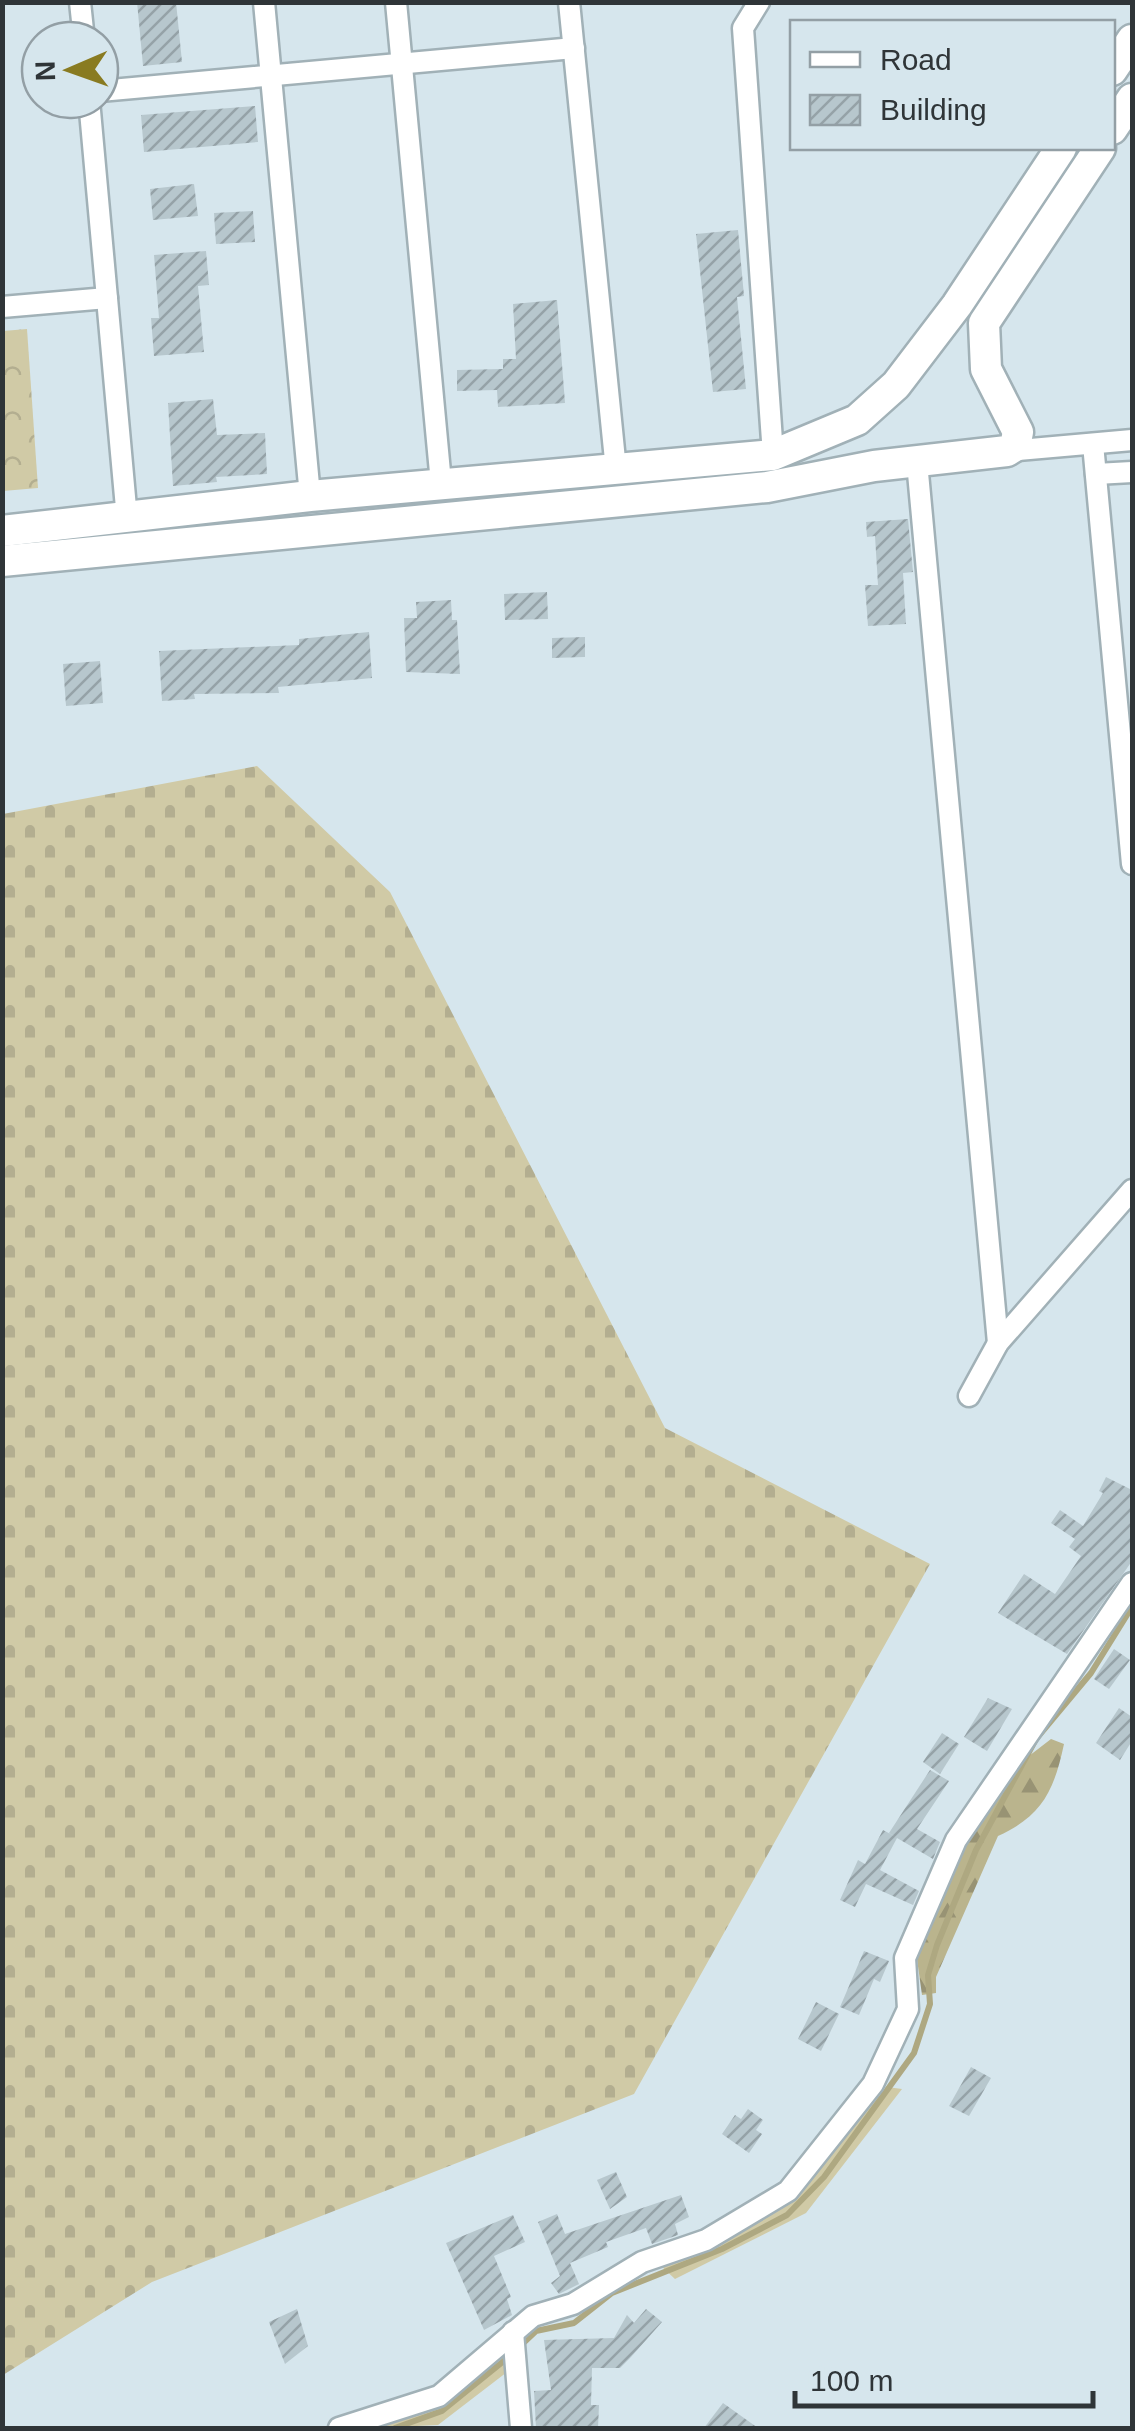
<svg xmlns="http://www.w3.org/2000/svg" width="1135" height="2431" font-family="Arial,sans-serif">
<defs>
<pattern id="forest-firs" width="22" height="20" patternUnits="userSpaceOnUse" patternTransform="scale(2.5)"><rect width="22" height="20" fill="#bab48d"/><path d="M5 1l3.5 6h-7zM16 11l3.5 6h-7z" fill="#989374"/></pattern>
<pattern id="cemetery-stones" width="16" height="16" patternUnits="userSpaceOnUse" patternTransform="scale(2.5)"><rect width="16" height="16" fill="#d0caa6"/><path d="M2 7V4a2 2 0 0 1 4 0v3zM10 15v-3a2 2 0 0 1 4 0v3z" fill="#b3ae90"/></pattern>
<pattern id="park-crowns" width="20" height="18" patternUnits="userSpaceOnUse" patternTransform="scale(2.5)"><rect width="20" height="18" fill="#d0caa6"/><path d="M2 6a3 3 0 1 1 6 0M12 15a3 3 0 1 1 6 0" fill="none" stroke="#b3ae90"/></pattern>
<pattern id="building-hatch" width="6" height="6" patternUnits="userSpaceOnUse" patternTransform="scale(2.5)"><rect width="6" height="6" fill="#b7c7cd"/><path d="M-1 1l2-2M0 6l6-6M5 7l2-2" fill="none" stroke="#95a2a7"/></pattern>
</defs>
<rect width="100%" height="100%" fill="#d6e6ed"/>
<g fill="#d0caa6">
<polygon points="887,2087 902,2089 806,2213 675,2279 660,2265 708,2251 789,2201"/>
<polygon points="509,2346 511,2369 438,2425 373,2428 442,2402"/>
</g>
<path fill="url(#forest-firs)" d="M1051 1739 1064 1744C1054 1791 1042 1816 998 1836L936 1977V1993L922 1995 916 1952 974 1824 1012 1769Z"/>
<polygon fill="url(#cemetery-stones)" points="257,766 390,892 665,1428 930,1564 634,2094 152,2282 3,2375 3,814"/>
<polygon fill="url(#park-crowns)" points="27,329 38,488 3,491 3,331"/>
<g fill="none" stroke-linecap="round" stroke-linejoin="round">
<g stroke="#aea881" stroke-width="6">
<polyline points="519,2347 536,2331 574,2323 612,2293 722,2249 787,2215 824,2177 914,2053 930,2004 928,1975 937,1945 976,1850 1036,1739 1091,1673 1132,1607"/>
<polyline points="395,2428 442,2411 510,2356"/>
</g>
</g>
<g fill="url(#building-hatch)">
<polygon points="137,2 176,2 182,62 143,66"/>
<polygon points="255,106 258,142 144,152 141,115"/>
<polygon points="194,184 198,216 153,220 150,189"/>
<polygon points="253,211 255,242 216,244 214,213"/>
<polygon points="738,230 744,296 737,297 746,389 713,392 696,234"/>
<polygon points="206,251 209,285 198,286 204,352 154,356 151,318 159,318 154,255"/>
<polygon points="557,300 565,403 498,407 497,390 457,391 457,370 503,369 503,359 516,359 513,304"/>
<polygon points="213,399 217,435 265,433 267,474 216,477 217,482 173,486 168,403"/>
<polygon points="908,519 913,572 903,573 906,624 868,626 865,585 878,585 875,536 867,537 866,522"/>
<polygon points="547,592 548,619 505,620 504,594"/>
<polygon points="451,600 452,620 457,620 460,674 406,672 404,618 417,618 416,602"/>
<polygon points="369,632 372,678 278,687 279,693 194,694 195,699 162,701 159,651 299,645 299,639"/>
<polygon points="585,637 585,657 552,658 552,638"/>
<polygon points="100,661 103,703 66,706 63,664"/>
<polygon points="1106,1477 1132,1490 1132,1561 1067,1654 998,1613 1024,1574 1055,1594 1081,1556 1069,1547 1075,1539 1051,1523 1060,1510 1083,1526 1103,1493 1099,1491"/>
<polygon points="1114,1649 1130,1660 1109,1689 1094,1679"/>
<polygon points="988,1698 1012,1709 987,1751 964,1737"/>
<polygon points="1119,1708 1132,1717 1132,1741 1120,1760 1096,1743"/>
<polygon points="942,1733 959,1744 940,1774 923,1762"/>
<polygon points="930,1770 949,1781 917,1829 940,1842 933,1859 897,1838 880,1870 919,1891 913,1905 866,1884 855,1907 840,1900 858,1860 865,1864 883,1830 896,1837 889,1833"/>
<polygon points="864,1951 889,1961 880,1982 874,1979 859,2015 840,2007"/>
<polygon points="816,2002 839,2014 821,2051 798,2039"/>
<polygon points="971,2067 991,2078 969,2116 949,2106"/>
<polygon points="748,2109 763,2120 756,2130 762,2134 749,2153 722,2134 735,2115 741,2119"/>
<polygon points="616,2172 627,2197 610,2209 597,2180"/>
<polygon points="681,2195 689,2217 675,2224 678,2235 652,2244 646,2228 606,2242 608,2247 570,2263 579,2284 559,2294 551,2283 560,2276 538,2222 557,2214 565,2234"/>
<polygon points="513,2215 525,2242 494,2256 511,2297 507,2299 512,2315 484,2330 446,2243"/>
<polygon points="297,2309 308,2346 285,2364 269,2322"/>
<polygon points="646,2309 662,2322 631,2357 620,2368 592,2368 591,2405 599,2405 598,2428 536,2428 534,2391 551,2390 544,2340 614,2338 627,2315 634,2323"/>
<polygon points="723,2403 758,2428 704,2428"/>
</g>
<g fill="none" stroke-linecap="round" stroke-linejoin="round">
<g stroke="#a1b1b7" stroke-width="25">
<g id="minor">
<polyline points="80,2 84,40"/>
<polyline points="264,2 310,496"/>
<polyline points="396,2 441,483"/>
<polyline points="569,2 616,470"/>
<polyline points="759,2 743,28 773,455"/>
<polyline points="100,91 574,48"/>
<polyline points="89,100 127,519"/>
<polyline points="2,307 107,298"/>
<polyline points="1093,444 1132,864"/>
<polyline points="1007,451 1132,440"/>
<polyline points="917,462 998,1343"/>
<polyline points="1096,474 1132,472"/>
<polyline points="969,1396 998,1343 1132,1190"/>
<polyline points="513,2332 521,2428"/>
<polyline points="339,2428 439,2396 533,2316 573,2304 642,2262 706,2240 788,2191 873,2084 908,2009 905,1958 956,1840 1132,1583"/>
</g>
</g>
<g stroke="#a1b1b7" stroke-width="35">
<g id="secondary">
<polyline points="1112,70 1132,40"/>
<polyline points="1112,129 1132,99"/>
<polyline points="2,531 310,496 773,455 857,420 896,385 957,305 1061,148"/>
<polyline points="2,561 767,487 874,466 1007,451 1015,446 1018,432 986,369 984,323 1100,148"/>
</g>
</g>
<use href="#minor" stroke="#fff" stroke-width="20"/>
<use href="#secondary" stroke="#fff" stroke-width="30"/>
</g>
<rect width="1135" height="2431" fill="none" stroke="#2f3538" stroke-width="10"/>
<rect x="790" y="20" width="325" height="130" fill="#d6e6ed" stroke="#939fa5" stroke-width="2.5"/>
<rect x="810" y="52" width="50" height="15" fill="#ffffff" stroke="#939fa5" stroke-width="2.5"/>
<text x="880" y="70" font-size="30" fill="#2f3538">Road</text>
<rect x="810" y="95" width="50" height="30" fill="url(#building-hatch)" stroke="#939fa5" stroke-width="2.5"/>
<text x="880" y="120" font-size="30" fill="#2f3538">Building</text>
<g transform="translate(70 70) rotate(268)"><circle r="48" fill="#d6e6ed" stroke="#939fa5" stroke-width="2.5"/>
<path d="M0-8L18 38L0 25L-18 38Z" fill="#897b21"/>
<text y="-15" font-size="28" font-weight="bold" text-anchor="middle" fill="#2f3538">N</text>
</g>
<path d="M795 2391v15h298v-15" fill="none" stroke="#2f3538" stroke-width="5"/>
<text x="810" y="2391" font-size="30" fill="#2f3538" stroke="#d6e6ed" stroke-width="8" paint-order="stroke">100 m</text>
</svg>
